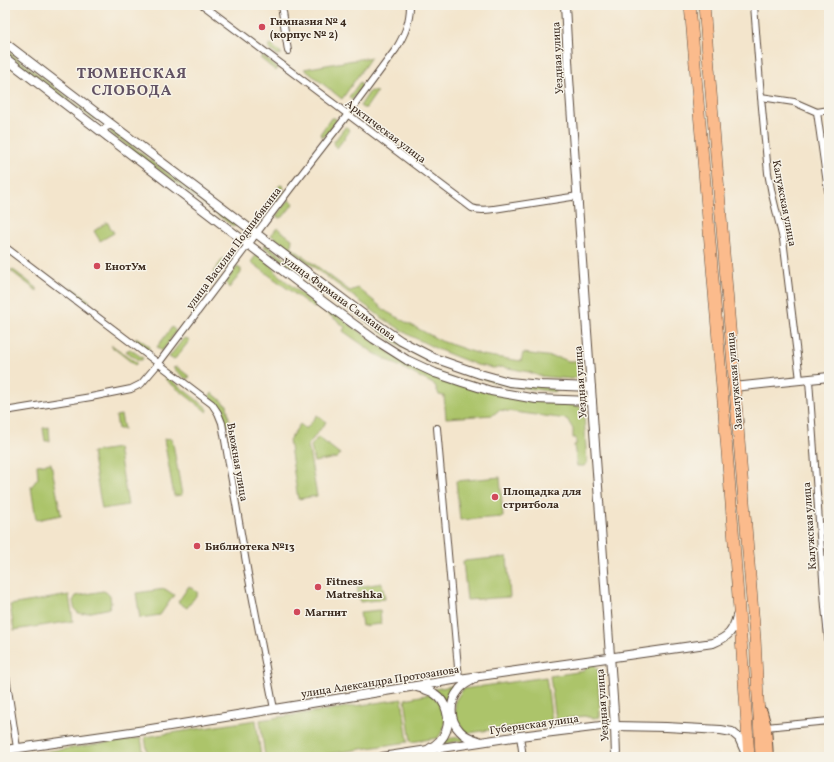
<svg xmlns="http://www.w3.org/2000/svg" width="834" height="762" font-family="Vollkorn,serif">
<rect width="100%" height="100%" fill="#f7f3e8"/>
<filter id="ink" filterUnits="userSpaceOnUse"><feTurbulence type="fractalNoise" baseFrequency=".025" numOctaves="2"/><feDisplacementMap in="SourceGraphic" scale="8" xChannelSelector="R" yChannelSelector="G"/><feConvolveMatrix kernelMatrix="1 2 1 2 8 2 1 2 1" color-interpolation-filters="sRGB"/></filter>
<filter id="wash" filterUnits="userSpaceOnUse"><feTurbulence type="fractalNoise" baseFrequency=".012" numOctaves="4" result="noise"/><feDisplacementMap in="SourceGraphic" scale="16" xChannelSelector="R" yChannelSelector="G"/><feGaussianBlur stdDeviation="0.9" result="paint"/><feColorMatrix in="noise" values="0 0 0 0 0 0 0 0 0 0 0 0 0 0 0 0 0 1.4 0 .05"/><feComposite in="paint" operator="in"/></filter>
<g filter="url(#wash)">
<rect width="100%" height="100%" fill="#f3e5cc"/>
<g fill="#acc46a" stroke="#747744">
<polygon points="270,44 282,54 277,55 269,49"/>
<polygon points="5,49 95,118 95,120 93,120 5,52"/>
<polygon points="263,56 278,68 276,71 260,58"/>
<polygon points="371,57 342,99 304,69"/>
<polygon points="360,82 362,86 352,100 349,97"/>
<polygon points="370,91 377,92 366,108 363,108 360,106"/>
<polygon points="331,118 335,118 337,120 325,136 321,136 320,134"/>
<polygon points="346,126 348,128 349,132 337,148 333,143"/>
<polygon points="109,131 112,131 236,225 234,227 110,133"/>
<polygon points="280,185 283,186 284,189 283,191 269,208 266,207 265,204"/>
<polygon points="288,200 294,203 283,217 279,218 276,216"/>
<polygon points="107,222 114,233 100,241 94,231"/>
<path d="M277 228 292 239 291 247 350 291 358 288 387 312 441 341 482 355 521 361 523 353 561 358 568 361H581C582 369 581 377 572 379L539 376 529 372 502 367 493 368 477 365 437 349 409 335 381 317 271 235Z"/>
<polygon points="265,244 400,343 469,373 556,389 556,392 509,386 469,375 434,363 399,345 263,246"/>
<polygon points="257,254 275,269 276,273 309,300 322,305 393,355 473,388 576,405 582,409 584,415 587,463 584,466 577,466 574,445 576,445 576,438 573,438 573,429 567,419 499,410 493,415 446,418 444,396 439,395 435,385 374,353 343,331 345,327 318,306 314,308 251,262"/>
<polygon points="226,258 229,261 219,274 213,272 223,259"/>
<polygon points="237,267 241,269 241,273 229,288 226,282"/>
<polygon points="12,269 37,288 37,291 11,271"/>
<polygon points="72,287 90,301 85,303 70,292"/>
<path d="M172 327C174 329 176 330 175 333L162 351 157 347Z"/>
<polygon points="136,337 149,346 149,351 136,342"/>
<polygon points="185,338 190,340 174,360 169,357 183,339"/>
<polygon points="111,346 113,346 137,363 135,365"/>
<polygon points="130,349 143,358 142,360 138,360 126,351"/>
<polygon points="177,367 190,377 186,379 173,368"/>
<polygon points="166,376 206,407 208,410 207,412 166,380 165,377"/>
<path d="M212 393 227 405 230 426 226 425C224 413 219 404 209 397Z"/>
<polygon points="121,415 124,429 118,429 116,416"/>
<polygon points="317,415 326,422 308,445 317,496 298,499 289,440 300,424 306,429"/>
<polygon points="49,427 50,441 45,441 43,428"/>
<polygon points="318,437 340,454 337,458 314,462 311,446"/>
<polygon points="172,438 182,495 174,496 164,439"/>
<polygon points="118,448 128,505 102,509 92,452"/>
<polygon points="51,463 61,515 36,520 31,487 38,478 37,465"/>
<polygon points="500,477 503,517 460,520 456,481"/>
<polygon points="507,557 510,597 467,600 463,561"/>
<polygon points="382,583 385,599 360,602 357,587"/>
<polygon points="189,586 198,593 187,608 178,602"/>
<polygon points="165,589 174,595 160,615 140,618 136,593"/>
<path d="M103 591 106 592 110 596 111 603 109 608 106 609 82 614C75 613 74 608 73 601L76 596Z"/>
<polygon points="69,595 73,621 14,630 10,605"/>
<polygon points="380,610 381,624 362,626 360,612"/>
<polygon points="594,664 598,670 600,717 592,718 584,716 556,720 550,676 584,671 588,665"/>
<polygon points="546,677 552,721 469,733 464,731 456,718 455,701 463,689"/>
<path d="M458 685C452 692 449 698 448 706L434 689Z"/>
<polygon points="431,694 440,703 445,721 444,728 438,738 411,742 405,699"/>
<polygon points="402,699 408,742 308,757 265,757 260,720"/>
<polygon points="256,720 261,757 148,757 145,737"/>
<polygon points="462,737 467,740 441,744 444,739"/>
<polygon points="141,738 144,757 37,757 36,753"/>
</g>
</g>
<g filter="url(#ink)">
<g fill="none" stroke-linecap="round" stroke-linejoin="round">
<g stroke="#574638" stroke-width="8">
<g id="minor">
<path d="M203 5 472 208C479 211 486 210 494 209L578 196"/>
<polyline points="281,5 288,51"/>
<polyline points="754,5 761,97 768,173 772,194 783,239 800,380"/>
<polyline points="761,97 794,102 817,112 829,110"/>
<polyline points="817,112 829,198"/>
<path d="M107 137 105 133 104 129C108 125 111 126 115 127"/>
<polyline points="5,247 212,404 218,413 222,423 248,574 274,709"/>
<polyline points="809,380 825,607 829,647"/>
<path d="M5 411 91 397 131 389 141 384 158 364 290 189 342 122 396 49C405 34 410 22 410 5"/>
<polyline points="437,428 459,679"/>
<polyline points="5,670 17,748"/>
<polyline points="766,727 829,721"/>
<polyline points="520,736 523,757"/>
</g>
</g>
<g stroke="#574638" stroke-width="10">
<g id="tertiary">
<polyline points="565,5 569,78 615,726 616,757"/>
<polyline points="5,43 98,114 368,318 401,341 434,358 480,374 509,382 541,385 591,387"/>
<polyline points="5,58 325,303 374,339 407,360 435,373 462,382 491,391 536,399 592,401"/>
<polyline points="734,387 829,377"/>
<path d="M474 679C469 682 462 685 459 690 449 702 449 720 460 731 465 737 472 739 479 741"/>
<path d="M417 687C423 689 430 690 435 694 446 701 451 719 446 731 443 739 436 745 429 749"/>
<path d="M5 750 145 730 459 679 713 643C728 637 733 632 737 616"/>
<polyline points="382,757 520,736 601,726 615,726 666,727 721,730 732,732 739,738 746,754"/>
</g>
</g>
<g stroke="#574638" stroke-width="12">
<polyline id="primary" points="762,712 766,727 768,757"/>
</g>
<g stroke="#574638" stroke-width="12">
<g id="trunk">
<path d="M690 5C711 256 733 506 749 757"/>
<polyline points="704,5 755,638 761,757"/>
</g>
</g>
<use href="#minor" stroke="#fff" stroke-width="6"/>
<use href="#tertiary" stroke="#fff" stroke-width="8"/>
<use href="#primary" stroke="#fbbb8c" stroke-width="10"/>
<use href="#trunk" stroke="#fbbb8c" stroke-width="11"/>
</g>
</g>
<g fill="#d1495b" stroke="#f7f3e8" stroke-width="1.5">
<circle cx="262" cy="27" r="4"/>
<circle cx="97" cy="266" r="4"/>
<circle cx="495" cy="497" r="4"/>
<circle cx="197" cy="546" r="4"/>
<circle cx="318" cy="587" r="4"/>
<circle cx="297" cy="612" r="4"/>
</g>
<g text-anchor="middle" stroke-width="3" stroke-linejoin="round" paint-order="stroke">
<g font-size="11" font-weight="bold" fill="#3b2a1e" stroke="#f7f3e8" text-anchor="start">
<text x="270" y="25">Гимназия № 4<tspan x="270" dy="13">(корпус № 2)</tspan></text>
<text x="105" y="270">ЕнотУм</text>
<text x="503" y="495">Площадка для<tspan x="503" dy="13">стритбола</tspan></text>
<text x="205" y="550">Библиотека №13</text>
<text x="326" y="585">Fitness<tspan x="326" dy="13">Matreshka</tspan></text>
<text x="305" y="616">Магнит</text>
</g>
<g font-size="11" fill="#3b2a1e" stroke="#f7f3e8">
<text transform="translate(557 58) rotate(-93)" y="4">Уездная улица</text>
<text transform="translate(386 131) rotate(37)" y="4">Арктическая улица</text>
<text transform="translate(785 203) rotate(79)" y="4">Калужская улица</text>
<text transform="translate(233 248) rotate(-53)" y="4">улица Василия Подшибякина</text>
<text transform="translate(340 298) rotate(36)" y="4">улица Фармана Салманова</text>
<text transform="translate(734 381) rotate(-95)" y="4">Закалужская улица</text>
<text transform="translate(580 382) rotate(-94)" y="4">Уездная улица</text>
<text transform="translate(238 462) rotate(80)" y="4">Вьюжная улица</text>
<text transform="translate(809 526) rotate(-94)" y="4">Калужская улица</text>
<text transform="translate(380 681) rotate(-9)" y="4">улица Александра Протозанова</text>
<text transform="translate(602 705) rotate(-94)" y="4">Уездная улица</text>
<text transform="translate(534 724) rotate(-8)" y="4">Губернская улица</text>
</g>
<g font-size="15" font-weight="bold" letter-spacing="1" fill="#625263" stroke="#f7f3e8">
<text x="132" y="78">ТЮМЕНСКАЯ<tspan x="132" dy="17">СЛОБОДА</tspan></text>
</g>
</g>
<rect width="834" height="762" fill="none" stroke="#f7f3e8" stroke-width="20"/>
</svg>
